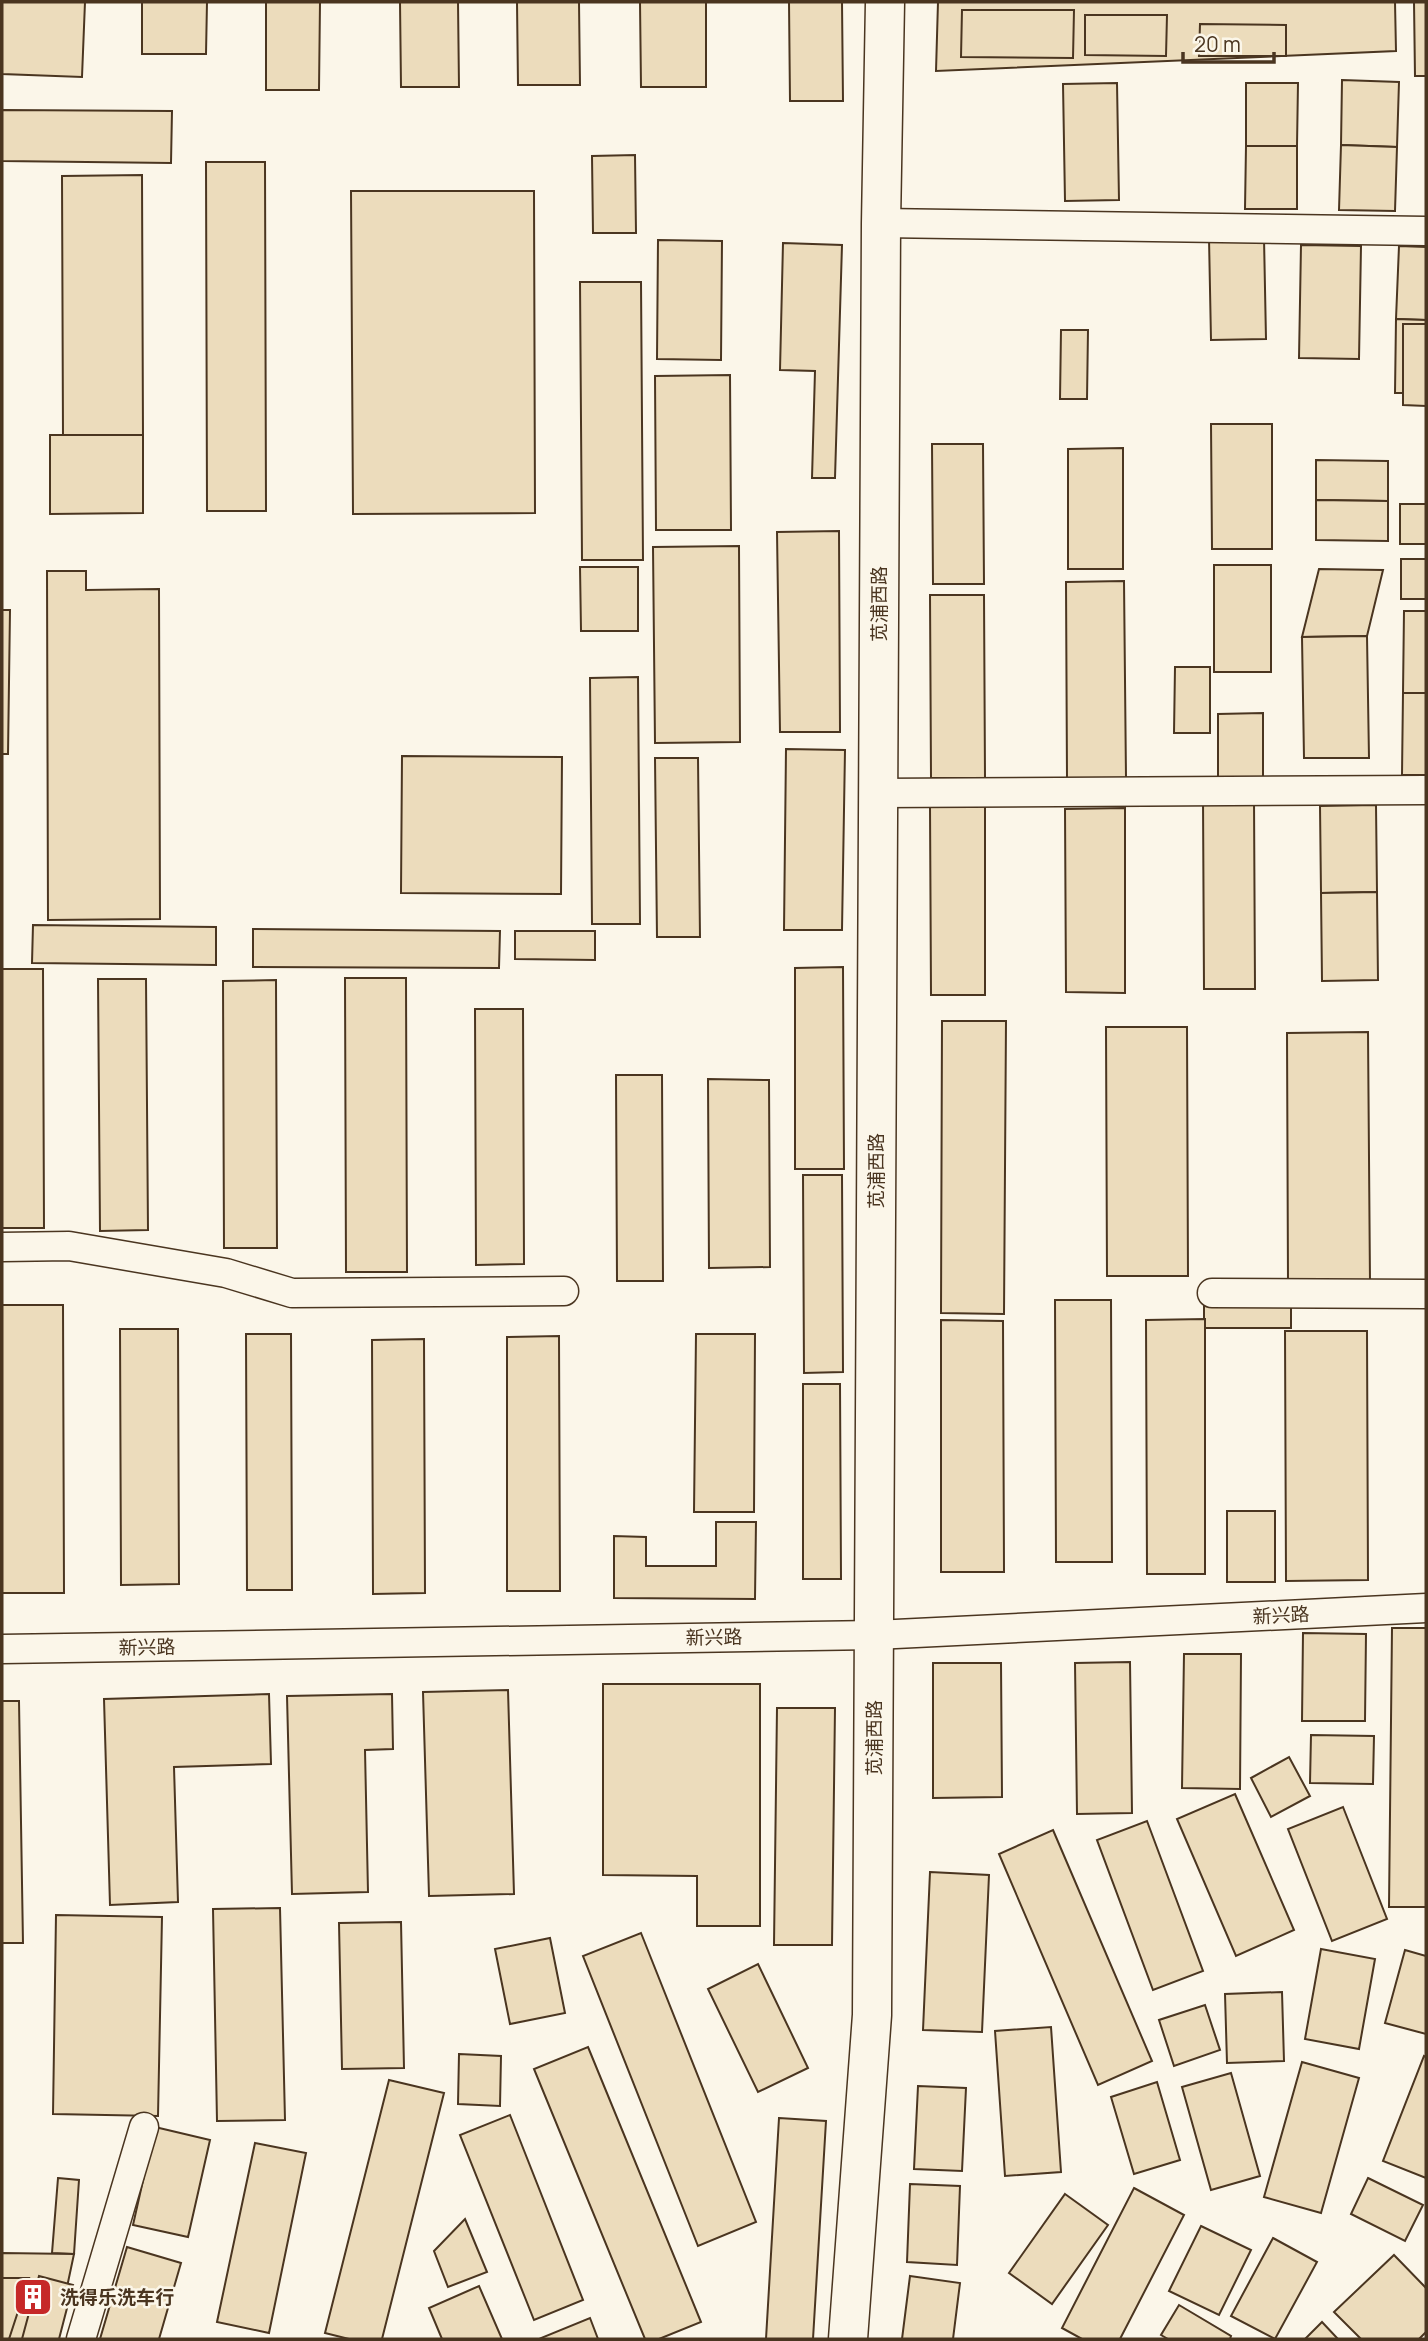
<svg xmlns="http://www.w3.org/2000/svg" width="1428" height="2341" font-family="Manrope,'Noto Sans SC',sans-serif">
<rect width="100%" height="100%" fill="#fbf6e9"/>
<g fill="#ecdcbc" stroke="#4a3520" stroke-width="2">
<polygon points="2,2 85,2 82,77 2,74"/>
<polygon points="142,2 207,2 206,54 142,54"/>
<polygon points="266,2 320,2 319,90 266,90"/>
<polygon points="400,2 458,2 459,87 401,87"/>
<polygon points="517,2 579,2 580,85 518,85"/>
<polygon points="640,2 706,2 706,87 641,87"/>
<polygon points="789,2 842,2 843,101 790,101"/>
<polygon points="938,2 1395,2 1396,51 936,71"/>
<polygon points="1414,2 1426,2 1426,76 1415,76"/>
<polygon points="962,10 1074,10 1073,58 961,57"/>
<polygon points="1085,15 1167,15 1166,56 1085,55"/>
<polygon points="1200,24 1286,25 1286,56 1199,56"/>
<polygon points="1342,80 1399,82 1397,147 1341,145"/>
<polygon points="1117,83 1119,200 1065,201 1063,84"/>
<polygon points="1246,83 1298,83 1297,146 1246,146"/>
<polygon points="2,110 172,111 171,163 2,161"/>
<polygon points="1341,145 1397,147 1395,211 1339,210"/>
<polygon points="1246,146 1297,146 1297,209 1245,209"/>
<polygon points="635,155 636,233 593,233 592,156"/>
<polygon points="206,162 265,162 266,511 207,511"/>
<polygon points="142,175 143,435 63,435 62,176"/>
<polygon points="351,191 534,191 535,513 353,514"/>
<polygon points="1209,238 1264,238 1266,339 1211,340"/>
<polygon points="658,240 722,241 721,360 657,359"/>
<polygon points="1404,241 1426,242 1426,324 1403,324"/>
<polygon points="783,243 842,245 835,478 812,478 815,371 780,370"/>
<polygon points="1301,245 1361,246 1359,359 1299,358"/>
<polygon points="1399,246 1426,247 1426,320 1396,319"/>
<polygon points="580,282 641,282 643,560 582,560"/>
<polygon points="1396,319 1426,320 1426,393 1395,393"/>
<polygon points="1403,324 1426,324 1426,406 1403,405"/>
<polygon points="1061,330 1088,330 1087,399 1060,399"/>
<polygon points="730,375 731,530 656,530 655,376"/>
<polygon points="1211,424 1272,424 1272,549 1212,549"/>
<polygon points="50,435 143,435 143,513 50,514"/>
<polygon points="932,444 983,444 984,584 933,584"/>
<polygon points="1123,448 1123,569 1068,569 1068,449"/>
<polygon points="1316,460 1388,461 1388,501 1316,500"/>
<polygon points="1316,500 1388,501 1388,541 1316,540"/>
<rect x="1400" y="504" width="26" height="40"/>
<polygon points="839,531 840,732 780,732 777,532"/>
<polygon points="739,546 740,742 655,743 653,547"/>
<rect x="1401" y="559" width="25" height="40"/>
<rect x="1214" y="565" width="57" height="107"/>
<polygon points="580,567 638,567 638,631 581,631"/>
<polygon points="1319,569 1383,570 1367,636 1302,637"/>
<polygon points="47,571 86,571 86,590 159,589 160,919 48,920"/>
<polygon points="1124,581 1126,778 1067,779 1066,582"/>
<polygon points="930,595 984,595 985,778 931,778"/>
<polygon points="2,610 10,610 8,754 2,754"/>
<polygon points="1404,611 1426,611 1426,693 1403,693"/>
<polygon points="1367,636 1369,758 1304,758 1302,637"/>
<polygon points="1175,667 1210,667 1210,733 1174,733"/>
<polygon points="638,677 640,924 592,924 590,678"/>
<polygon points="1403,693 1426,693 1426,775 1402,775"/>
<polygon points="1263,713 1263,783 1218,783 1218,714"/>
<polygon points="786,749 845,750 842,930 784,930"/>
<polygon points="402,756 562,757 561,894 401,893"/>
<polygon points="655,758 698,758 700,937 657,937"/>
<polygon points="1203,798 1254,798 1255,989 1204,989"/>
<polygon points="1376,805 1377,892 1321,893 1320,806"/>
<polygon points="930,806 985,806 985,995 931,995"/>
<polygon points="1125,808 1125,993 1066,992 1065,809"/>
<polygon points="1377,892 1378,980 1322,981 1321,893"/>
<polygon points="33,925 216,927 216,965 32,963"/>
<polygon points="253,929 500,931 499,968 253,967"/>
<polygon points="515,931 595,931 595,960 515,959"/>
<polygon points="843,967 844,1169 795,1169 795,968"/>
<polygon points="2,969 43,969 44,1228 2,1228"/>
<polygon points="345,978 406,978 407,1272 346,1272"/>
<polygon points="98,979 146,979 148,1230 100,1231"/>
<polygon points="276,980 277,1248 224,1248 223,981"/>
<polygon points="475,1009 523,1009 524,1264 476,1265"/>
<polygon points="942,1021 1006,1021 1004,1314 941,1313"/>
<polygon points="1106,1027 1187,1027 1188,1276 1107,1276"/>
<polygon points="1368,1032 1370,1282 1288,1283 1287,1033"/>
<polygon points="616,1075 662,1075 663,1281 617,1281"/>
<polygon points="708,1079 769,1080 770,1267 709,1268"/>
<polygon points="803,1175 842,1175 843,1372 804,1373"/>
<polygon points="1055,1300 1111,1300 1112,1562 1056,1562"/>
<rect x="1204" y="1304" width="87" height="24"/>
<polygon points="2,1305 63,1305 64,1593 2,1593"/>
<polygon points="1205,1319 1205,1574 1147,1574 1146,1320"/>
<polygon points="941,1320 1003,1321 1004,1572 941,1572"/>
<polygon points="120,1329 178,1329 179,1584 121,1585"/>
<polygon points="1285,1331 1367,1331 1368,1580 1286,1581"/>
<polygon points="246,1334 291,1334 292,1590 247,1590"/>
<polygon points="696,1334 755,1334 754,1512 694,1512"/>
<polygon points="559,1336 560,1591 507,1591 507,1337"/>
<polygon points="424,1339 425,1593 373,1594 372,1340"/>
<polygon points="803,1384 840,1384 841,1579 803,1579"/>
<rect x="1227" y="1511" width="48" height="71"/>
<polygon points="716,1522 756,1522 755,1599 614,1598 614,1536 646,1537 646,1566 716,1566"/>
<polygon points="1392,1628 1426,1628 1426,1907 1389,1907"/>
<polygon points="1303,1633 1366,1634 1365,1721 1302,1721"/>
<polygon points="1184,1654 1241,1654 1240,1789 1182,1788"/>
<polygon points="1130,1662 1132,1813 1077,1814 1075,1663"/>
<polygon points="933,1663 1001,1663 1002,1797 933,1798"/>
<polygon points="603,1684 760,1684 760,1926 697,1926 697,1876 603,1875"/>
<polygon points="508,1690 514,1894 429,1896 423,1692"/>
<polygon points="269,1694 271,1764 174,1767 178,1902 110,1905 104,1699"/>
<polygon points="392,1694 393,1749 365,1750 368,1892 292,1894 287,1696"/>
<polygon points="2,1701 19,1701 23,1943 2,1943"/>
<polygon points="777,1708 835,1708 832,1945 774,1945"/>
<polygon points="1311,1735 1374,1736 1373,1784 1310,1783"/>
<polygon points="1289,1757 1310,1796 1271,1817 1251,1778"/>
<polygon points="1235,1794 1294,1930 1236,1956 1177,1819"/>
<polygon points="1343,1807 1387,1919 1332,1941 1288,1829"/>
<polygon points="1147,1821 1203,1971 1153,1990 1097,1840"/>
<polygon points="1053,1830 1152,2061 1098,2085 999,1854"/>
<polygon points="930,1872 989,1875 982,2032 923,2030"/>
<polygon points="280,1908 285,2120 217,2121 213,1909"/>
<polygon points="56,1915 162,1917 158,2116 53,2114"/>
<polygon points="401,1922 404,2068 342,2069 339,1923"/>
<polygon points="641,1933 756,2222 698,2246 583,1956"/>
<polygon points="550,1938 565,2013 510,2024 495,1949"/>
<polygon points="1321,1949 1375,1959 1359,2049 1305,2039"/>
<polygon points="1405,1950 1426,1956 1426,2034 1385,2023"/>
<polygon points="758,1964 808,2068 758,2092 708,1989"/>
<polygon points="1282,1992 1284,2061 1227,2063 1225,1994"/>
<polygon points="1205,2005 1220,2050 1174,2066 1159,2020"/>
<polygon points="1051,2027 1061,2172 1005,2176 995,2031"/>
<polygon points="588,2047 701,2322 659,2339 645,2339 534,2069"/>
<polygon points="459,2054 501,2056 500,2106 458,2104"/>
<polygon points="1424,2056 1426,2057 1426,2178 1383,2161"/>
<polygon points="1302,2062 1359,2078 1321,2213 1264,2197"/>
<polygon points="1231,2073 1260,2176 1211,2190 1182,2087"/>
<polygon points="389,2080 444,2093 382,2339 349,2339 325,2333"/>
<polygon points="1157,2082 1180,2160 1134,2174 1111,2097"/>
<polygon points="918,2086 966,2088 962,2171 914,2169"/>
<polygon points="510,2115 583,2300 534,2320 460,2135"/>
<polygon points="779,2118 826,2121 813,2339 766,2339"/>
<polygon points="155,2127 210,2140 188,2237 133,2225"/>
<polygon points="255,2143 306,2153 269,2333 217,2322"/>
<polygon points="58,2178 79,2180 74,2254 52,2253"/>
<polygon points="1368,2178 1423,2205 1405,2241 1351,2214"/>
<polygon points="910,2184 960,2186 957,2265 907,2262"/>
<polygon points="1134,2188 1184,2215 1120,2339 1082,2339 1062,2328"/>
<polygon points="1065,2194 1108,2225 1052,2304 1009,2273"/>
<polygon points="465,2219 487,2272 448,2287 434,2251"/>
<polygon points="1201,2226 1251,2250 1219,2315 1169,2291"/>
<polygon points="1273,2238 1317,2262 1275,2339 1231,2316"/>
<polygon points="127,2247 181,2263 159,2339 100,2339"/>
<polygon points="2,2253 74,2254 56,2339 2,2339"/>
<polygon points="1394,2255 1426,2288 1426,2332 1419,2339 1361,2339 1334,2312"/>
<polygon points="39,2276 73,2285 59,2339 22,2339"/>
<polygon points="910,2276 960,2283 953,2339 902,2339"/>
<polygon points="2,2278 29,2278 9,2339 2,2339"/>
<polygon points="479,2286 502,2339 442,2339 429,2308"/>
<polygon points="1179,2305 1231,2336 1230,2339 1168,2339 1161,2335"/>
<polygon points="590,2318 598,2339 542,2339 541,2338"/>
<polygon points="1322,2322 1338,2339 1305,2339"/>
</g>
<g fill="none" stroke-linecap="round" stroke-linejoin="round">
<g stroke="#4a3520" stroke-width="31">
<g id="street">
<polyline points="881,223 1426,231"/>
<polyline points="878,793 1426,790"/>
<polyline points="2,1247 69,1246 226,1273 292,1293 564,1291"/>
<polyline points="1212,1293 1426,1294"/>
<polyline points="2,1649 875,1635 1426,1608"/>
<polyline points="81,2339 144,2127"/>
</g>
</g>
<g stroke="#4a3520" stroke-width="41">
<polyline id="secondary" points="848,2339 872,2015 881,223 885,2"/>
</g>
<use href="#street" stroke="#fbf6e9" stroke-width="28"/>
<use href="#secondary" stroke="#fbf6e9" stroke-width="38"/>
</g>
<defs>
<g id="building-square" transform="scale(2.0125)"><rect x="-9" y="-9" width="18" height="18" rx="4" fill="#c62828" stroke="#fbf6e9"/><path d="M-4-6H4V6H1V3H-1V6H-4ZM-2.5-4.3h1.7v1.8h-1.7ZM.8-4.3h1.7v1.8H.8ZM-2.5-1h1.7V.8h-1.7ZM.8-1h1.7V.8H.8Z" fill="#fff"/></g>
</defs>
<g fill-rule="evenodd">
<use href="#building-square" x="33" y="2297"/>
</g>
<g text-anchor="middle" stroke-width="5" stroke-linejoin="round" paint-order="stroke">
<g font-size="19" fill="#4a3520" stroke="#fbf6e9">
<text transform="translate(879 604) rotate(-90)" y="7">苋浦西路</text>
<text transform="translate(876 1171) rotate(-90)" y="7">苋浦西路</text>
<text transform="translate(1281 1615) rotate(-3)" y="7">新兴路</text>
<text transform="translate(714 1637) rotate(-1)" y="7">新兴路</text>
<text transform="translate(147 1647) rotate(-1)" y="7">新兴路</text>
<text transform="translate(874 1738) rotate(-90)" y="7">苋浦西路</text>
</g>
<g font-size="19" font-weight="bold" fill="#4a3520" stroke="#fbf6e9" text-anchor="start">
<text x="60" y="2304">洗得乐洗车行</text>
</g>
</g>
<rect width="1428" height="2341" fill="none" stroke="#4a3520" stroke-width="7"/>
<path d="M1183 52v10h91v-10" fill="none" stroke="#4a3520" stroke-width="3.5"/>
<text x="1194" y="52" font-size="21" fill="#4a3520" stroke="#fbf6e9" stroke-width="5" paint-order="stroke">20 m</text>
</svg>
